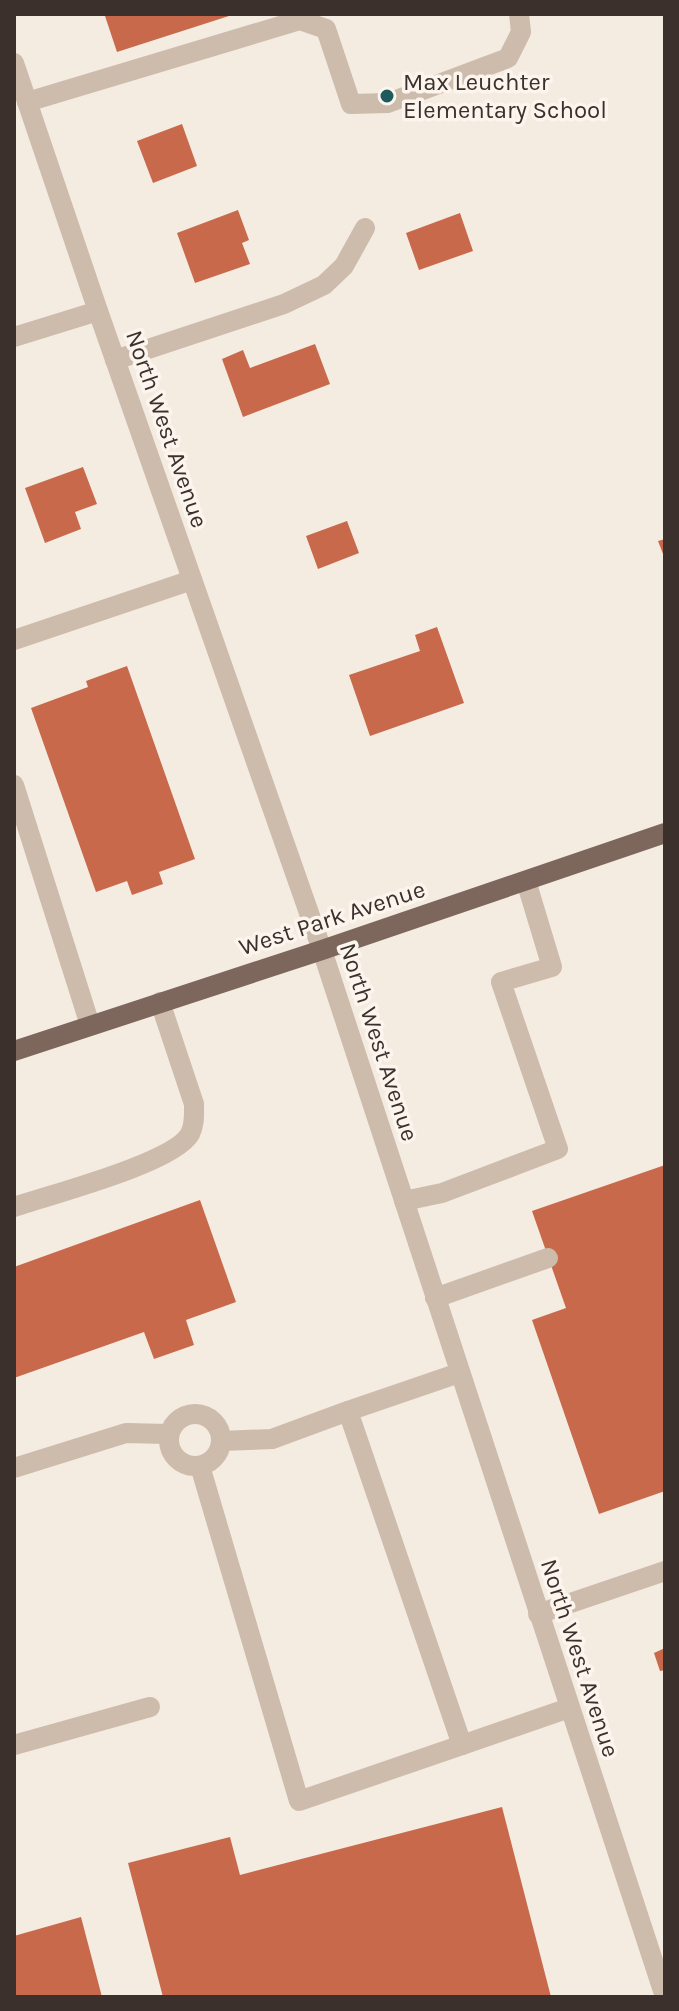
<svg xmlns="http://www.w3.org/2000/svg" width="679" height="2011" font-family="Karla,sans-serif">
<rect width="100%" height="100%" fill="#f4ebe1"/>
<g fill="#c8694b">
<polygon points="111,14 231,14 232,15 117,52 105,16"/>
<polygon points="182,124 197,166 153,183 137,141"/>
<polygon points="238,210 249,240 242,243 250,264 195,283 177,233"/>
<polygon points="460,213 473,251 419,270 406,233"/>
<polygon points="315,344 330,384 243,417 222,359 243,350 250,368"/>
<polygon points="83,467 97,504 75,512 81,529 45,543 25,488"/>
<polygon points="347,521 359,553 318,569 306,536"/>
<polygon points="665,539 665,559 658,541"/>
<polygon points="437,627 464,703 370,736 349,675 420,651 415,635"/>
<polygon points="127,666 195,859 159,872 163,884 132,895 127,881 96,892 31,708 88,687 86,681"/>
<polygon points="665,1165 665,1491 599,1514 532,1320 566,1308 532,1211"/>
<polygon points="200,1200 236,1302 186,1320 194,1345 154,1359 144,1332 14,1378 14,1267"/>
<polygon points="665,1648 665,1670 660,1671 654,1653"/>
<polygon points="502,1807 551,1997 163,1997 128,1863 230,1837 240,1875"/>
<polygon points="81,1917 102,1997 14,1997 14,1936"/>
</g>
<g fill="none" stroke-linecap="round" stroke-linejoin="round">
<g stroke="#cdbbac" stroke-width="20">
<polyline points="14,63 98,311 322,950 665,1997"/>
<polyline points="27,102 300,20 326,29 351,104 388,103 508,58 521,32 519,14"/>
<polyline points="14,337 98,311"/>
<polyline points="115,360 284,304 324,285 344,266 365,228"/>
<polyline points="14,640 192,580"/>
<polyline points="14,785 90,1025"/>
<polyline points="404,1201 442,1193 558,1149 501,982 552,967 526,881"/>
<path d="M14 1207C49 1195 174 1163 190 1134 195 1124 194 1114 194 1104L160 1002"/>
<polyline points="435,1298 548,1258"/>
<polyline points="459,1373 348,1411 462,1745 569,1708"/>
<circle cx="195" cy="1440" r="26"/>
<polyline points="221,1441 272,1439 348,1411"/>
<polyline points="200,1466 299,1801 462,1745"/>
<polyline points="14,1468 126,1433 168,1434"/>
<polyline points="538,1614 665,1571"/>
<polyline points="14,1745 150,1707"/>
</g>
<polyline stroke="#7d675c" stroke-width="20" points="14,1051 322,950 665,833"/>
</g>
<circle fill="#1f5a5e" stroke="#fbf5ee" stroke-width="3" cx="387" cy="96" r="8"/>
<g text-anchor="middle" stroke-width="7" stroke-linejoin="round" paint-order="stroke">
<g font-size="24" fill="#3b302b" stroke="#fbf5ee" text-anchor="start">
<text x="403" y="90">Max Leuchter<tspan x="403" dy="28">Elementary School</tspan></text>
</g>
<g font-size="24" fill="#3b302b" stroke="#fbf5ee">
<text transform="translate(167 429) rotate(71)" y="8">North West Avenue</text>
<text transform="translate(332 918) rotate(-18)" y="8">West Park Avenue</text>
<text transform="translate(379 1042) rotate(72)" y="8">North West Avenue</text>
<text transform="translate(580 1658) rotate(72)" y="8">North West Avenue</text>
</g>
</g>
<rect width="679" height="2011" fill="none" stroke="#3b302b" stroke-width="32"/>
</svg>
